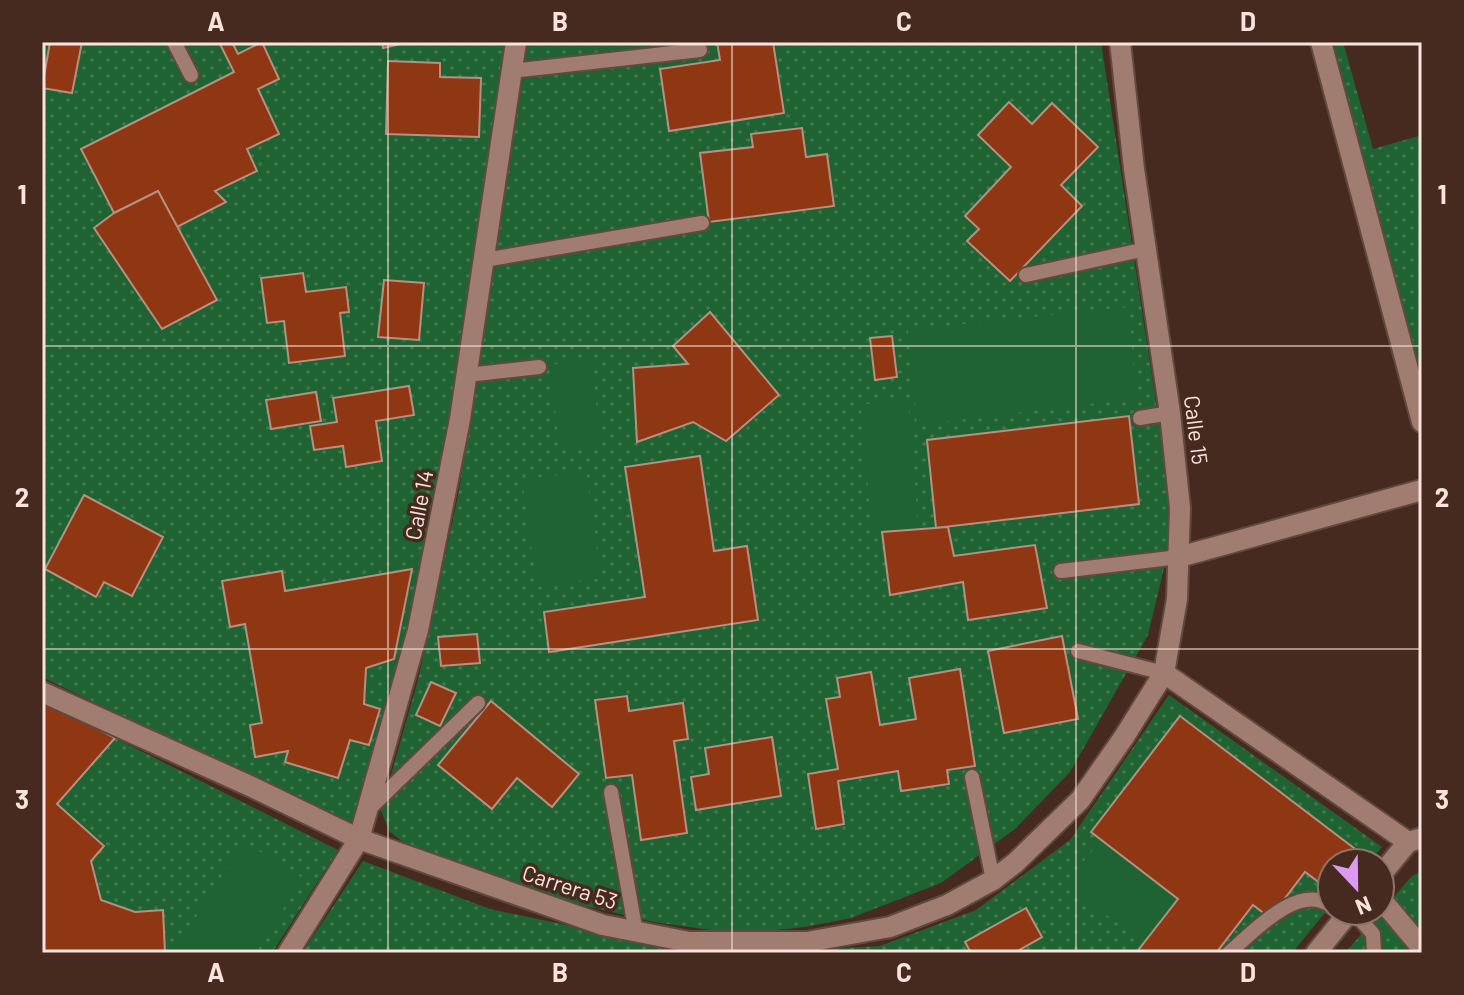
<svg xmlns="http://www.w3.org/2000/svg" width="1464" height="995" font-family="Barlow,sans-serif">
<defs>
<pattern id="grass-dots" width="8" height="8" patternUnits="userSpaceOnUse" patternTransform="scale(2)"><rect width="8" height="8" fill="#1f6333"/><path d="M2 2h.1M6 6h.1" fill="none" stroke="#407950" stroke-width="1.8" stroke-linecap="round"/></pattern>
</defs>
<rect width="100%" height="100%" fill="#472a1f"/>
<g fill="url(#grass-dots)">
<polygon points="42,42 507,42 438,502 411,623 352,828 42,677"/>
<polygon points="528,42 1101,42 1168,481 1171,539 1148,635 1070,772 1015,829 941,883 851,918 805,927 739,934 654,922 506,887 412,849 389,831 381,810 418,680 458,496"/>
<polygon points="1328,42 1343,42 1373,149 1422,135 1422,384 1397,284"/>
<polygon points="1169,695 1382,847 1368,863 1332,863 1332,904 1292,953 948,953 942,948 936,953 755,953 880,946 976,910 1070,840"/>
<polygon points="42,704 115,738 338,850 272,953 42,953"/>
<polygon points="363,861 490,909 700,953 302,953"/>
<polygon points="1422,871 1422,953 1345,953 1412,876"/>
</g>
<g fill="#1f6333">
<polygon points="1129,307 1136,398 917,425 908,330"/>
<polygon points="591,360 601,445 560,450 550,365"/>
<polygon points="908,398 918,527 872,533 861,405"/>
<polygon points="586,471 601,578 537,587 522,480"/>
<polygon points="1101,840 1178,899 1144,943 1065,884"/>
<polygon points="243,841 302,878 256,953 182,953 176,950"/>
</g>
<g fill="#8f3712" stroke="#b59083" stroke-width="2">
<polygon points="50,42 82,42 72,93 42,88"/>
<polygon points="219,42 232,42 238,54 262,42 279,79 258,89 279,134 247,149 257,171 215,191 226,202 177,227 158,191 114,213 81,149 234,72"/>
<polygon points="382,42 409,42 383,48"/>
<polygon points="717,42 773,42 784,113 669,131 660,69 720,60"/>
<polygon points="388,61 440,63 440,77 481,78 479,137 386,134"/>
<polygon points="1009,102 1032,124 1052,103 1098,147 1061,185 1082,206 1010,281 967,241 979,229 965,216 1011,167 978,135"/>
<polygon points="802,128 806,157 827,154 834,206 709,222 700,153 753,147 751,134"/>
<polygon points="158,191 217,300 162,329 94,228 114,213"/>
<polygon points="303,273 306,292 346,287 349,312 340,313 345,356 289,363 284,321 267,323 261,278"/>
<polygon points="384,280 424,283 419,340 378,337"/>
<polygon points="710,312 779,395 726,441 693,422 637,442 633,368 688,364 673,346"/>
<polygon points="892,336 897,377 875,380 870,338"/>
<polygon points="409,386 414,415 376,421 382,461 346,467 343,446 314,450 310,426 337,422 333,398"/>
<polygon points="316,392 321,421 271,429 266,400"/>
<polygon points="1129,416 1139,504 936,528 927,440"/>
<polygon points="700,456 714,551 747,546 758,620 549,652 544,612 645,597 625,467"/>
<polygon points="84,495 163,537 132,596 104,582 96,597 45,569"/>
<polygon points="948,527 954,556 1035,545 1047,608 968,620 963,582 890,595 882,532"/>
<polygon points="412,569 394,659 366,668 364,704 380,709 369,745 350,740 338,778 285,762 288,751 255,757 250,725 262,723 245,624 230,627 222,581 282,571 285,591"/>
<polygon points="477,634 480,663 441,666 438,637"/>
<polygon points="1062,636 1078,719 1004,733 988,651"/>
<polygon points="960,669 975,766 947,770 949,784 901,791 898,771 838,781 844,824 816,829 808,774 838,769 826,699 840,697 837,678 871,672 880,725 916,719 909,678"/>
<polygon points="431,682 456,693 440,726 416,715"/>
<polygon points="627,696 629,711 683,703 688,739 674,741 687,833 641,840 632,775 606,778 595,700"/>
<polygon points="44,700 115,738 57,804 104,846 91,861 101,900 135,912 163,910 165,953 42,953 42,703"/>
<polygon points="491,701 579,774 552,807 517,778 492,809 438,765"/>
<polygon points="1180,716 1367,858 1364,863 1332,863 1332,892 1305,872 1270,918 1253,905 1216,953 1136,953 1178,899 1091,832"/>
<polygon points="772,737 781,796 696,810 691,777 709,774 705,748"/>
<polygon points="1026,908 1042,937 1014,953 971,953 965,942"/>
</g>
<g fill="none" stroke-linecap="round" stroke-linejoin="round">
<g stroke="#61493f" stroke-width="18">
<g id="lane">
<polyline points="174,42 191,75"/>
<polyline points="511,71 700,50"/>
<polyline points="484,260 702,223"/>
<polyline points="1026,275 1146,249"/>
<polyline points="467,375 539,367"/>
<polyline points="1140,418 1170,413"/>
<polyline points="1061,571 1179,557"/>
<polyline points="1078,651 1164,673"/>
<polyline points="972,777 993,880"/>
<polyline points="611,792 636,933"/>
<polyline points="367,811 478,703"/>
<polyline points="1353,911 1373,934 1374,953"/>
<path d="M1229 953C1252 933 1300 880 1332 907"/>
</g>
</g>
<g stroke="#61493f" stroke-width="24">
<g id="street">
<polyline points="1321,42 1422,422"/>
<polyline points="1179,557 1422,490"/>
<polyline points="1164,673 1408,842"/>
<polyline points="42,692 252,787 359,839 603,925 689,942 807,942 890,927 947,905 993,880 1015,863 1080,800 1124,737 1164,673 1177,599 1180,508 1170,413 1134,169 1120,42"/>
<polyline points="1380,876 1408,842 1422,838"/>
<polyline points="1380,898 1422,948"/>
<polyline points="288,953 359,839 418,630 460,419 516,42"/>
<polyline points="1316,953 1350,911"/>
</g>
</g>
<use href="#lane" stroke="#a07d70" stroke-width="14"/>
<use href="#street" stroke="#a07d70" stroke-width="20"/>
</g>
<path fill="none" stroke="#f8e4dd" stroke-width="2" stroke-opacity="0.55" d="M388 42V953M732 42V953M1076 42V953M42 346H1422M42 649H1422"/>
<g text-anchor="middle" stroke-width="7" stroke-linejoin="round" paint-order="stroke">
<g font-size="22" fill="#f8e4dd" stroke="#472a1f">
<text transform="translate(1196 430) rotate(83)" y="8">Calle 15</text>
<text transform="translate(419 505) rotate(-79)" y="8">Calle 14</text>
<text transform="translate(570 887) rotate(18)" y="8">Carrera 53</text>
</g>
</g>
<rect width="1464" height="995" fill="none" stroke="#472a1f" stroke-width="88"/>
<g transform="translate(1356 887) rotate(158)"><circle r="38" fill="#472a1f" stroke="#8e746b" stroke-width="2"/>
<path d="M0-6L14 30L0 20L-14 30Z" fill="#dd99f3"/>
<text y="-12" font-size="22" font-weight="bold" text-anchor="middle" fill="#f8e4dd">N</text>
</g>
<rect x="44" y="44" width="1376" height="907" fill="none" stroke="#f8e4dd" stroke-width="3"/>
<g font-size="26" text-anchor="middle" font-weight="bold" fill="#f8e4dd">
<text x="216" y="31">A</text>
<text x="560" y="31">B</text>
<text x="904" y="31">C</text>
<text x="1248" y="31">D</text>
<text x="22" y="204">1</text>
<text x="1442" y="204">1</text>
<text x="22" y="507">2</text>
<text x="1442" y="507">2</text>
<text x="22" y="809">3</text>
<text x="1442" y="809">3</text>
<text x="216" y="982">A</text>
<text x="560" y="982">B</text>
<text x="904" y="982">C</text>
<text x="1248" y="982">D</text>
</g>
</svg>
